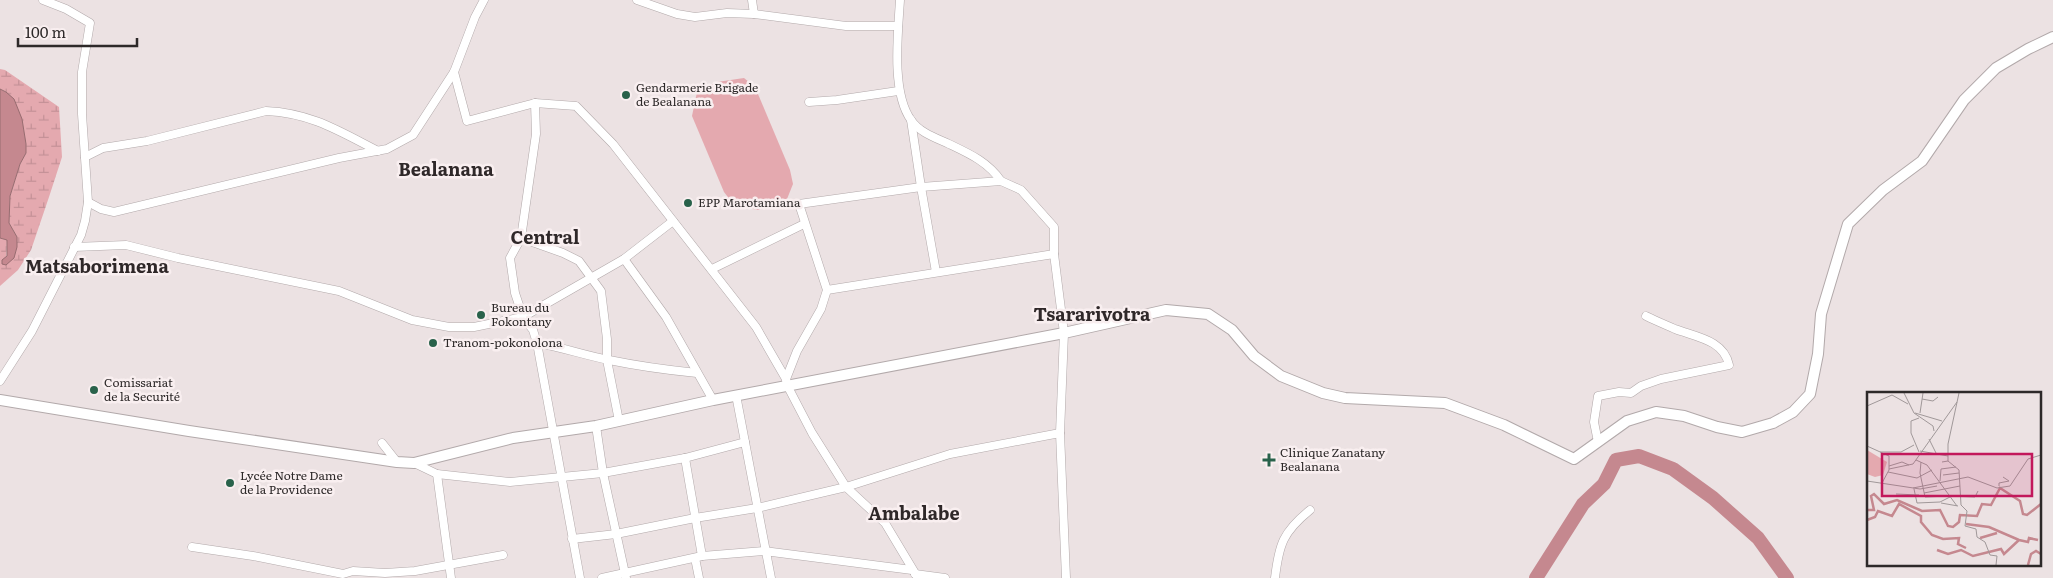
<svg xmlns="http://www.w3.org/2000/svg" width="2053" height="578" font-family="Literata,serif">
<defs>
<pattern id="wetland-marsh" width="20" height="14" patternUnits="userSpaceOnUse" patternTransform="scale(1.25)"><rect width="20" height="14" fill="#e4a9af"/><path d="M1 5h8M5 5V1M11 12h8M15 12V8" fill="none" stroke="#c49197"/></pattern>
</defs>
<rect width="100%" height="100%" fill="#ece2e3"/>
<polygon fill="url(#wetland-marsh)" points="0,69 5,70 59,107 62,157 49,197 31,250 18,270 0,286 0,238 7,240 6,265 17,237 9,223 10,196 20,164 26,153 26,144 6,92 0,89"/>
<polygon fill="#e4a9af" points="744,78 755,87 790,170 793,184 787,199 758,210 734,205 724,192 692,116 697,92 717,82"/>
<polygon fill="#c5888f" stroke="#976c70" points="0,89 6,92 14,99 22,119 26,144 26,153 20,164 10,196 9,223 17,237 17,247 14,258 6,265 2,264 2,260 7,256 7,240 0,238"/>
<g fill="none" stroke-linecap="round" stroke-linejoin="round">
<polyline stroke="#c5888f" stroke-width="14" points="1536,578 1583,504 1604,484 1616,460 1639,456 1673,469 1713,498 1758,538 1787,578"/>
<g stroke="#b2a9aa" stroke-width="9">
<g id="minor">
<polyline points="637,0 677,14 695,17 727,13 754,14 846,26 898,26"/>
<polyline points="752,0 754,14"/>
<path d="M900 0C898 33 891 92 911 120 920 133 936 138 949 144 970 154 988 162 1001 181"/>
<polyline points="454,72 467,121 535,103 576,106 613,144 756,327 786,379 787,385 812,433 846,487 885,523 918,578"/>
<polyline points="809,102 837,100 898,91"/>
<polyline points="535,103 536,134 521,238 510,258 515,293 523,317 533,330 537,343 580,578"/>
<polyline points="911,120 921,187 936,272"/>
<path d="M85 157 103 148 147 141 266 111C311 113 339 131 378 151"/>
<polyline points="88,202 101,209 114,212 339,158 387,149 413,135 454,72 475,17 484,0"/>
<polyline points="521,238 563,253 579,261 601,291 607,339 607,360 619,421"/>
<polyline points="74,247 126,245 178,258 339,291 412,320 449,327 474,327 523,317 624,259 673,221"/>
<polyline points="624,259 666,317 713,400"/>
<polyline points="712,269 804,224"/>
<polyline points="827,290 1054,254"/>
<path d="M537 343C561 347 584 355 609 360 638 366 667 370 697 373"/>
<polyline points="786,379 797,351 821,309 827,290 799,204 921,187 1001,181 1021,190 1054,227 1054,254 1064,333 1060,433 1066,578"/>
<polyline points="0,381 32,331 81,235 85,221 88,202 82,114 82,72 90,23 66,9 43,0"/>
<polyline points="736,395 771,578"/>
<polyline points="596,426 603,473 626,578"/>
<path d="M1598 442 1594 422 1598 396 1619 392 1631 393 1641 386 1661 379 1729 365C1724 340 1696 337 1675 329 1666 325 1656 321 1646 316"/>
<polyline points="382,443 397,462"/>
<polyline points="685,458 702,556"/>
<polyline points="414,463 437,474 510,482 603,473 685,458 745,442"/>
<polyline points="437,474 451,578"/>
<polyline points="572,539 616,534 695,518 757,508 846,487 950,454 1060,433"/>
<polyline points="192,547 253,556 343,574 353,571 385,573 415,571 503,555"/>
<polyline points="695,558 699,578"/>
<polyline points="915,574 945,578"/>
<polyline points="602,578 702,556 764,551 912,570"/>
<path d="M1275 578C1279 544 1283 532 1310 510"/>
</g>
</g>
<g stroke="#b2a9aa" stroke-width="12">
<polyline id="tertiary" points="0,400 189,431 397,462 414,463 513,438 596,426 713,400 1064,333 1166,310 1208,314 1232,330 1254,356 1281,376 1323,393 1345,398 1445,403 1504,425 1574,459 1627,421 1656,412 1684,416 1717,427 1742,432 1773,423 1793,412 1810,394 1818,354 1821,314 1848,224 1883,190 1922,161 1964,100 1996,68 2028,49 2053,37"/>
</g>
<use href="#minor" stroke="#fff" stroke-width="8"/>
<use href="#tertiary" stroke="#fff" stroke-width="10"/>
</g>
<g fill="#29624b" stroke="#f9eff0" stroke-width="2">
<circle cx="626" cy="95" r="5"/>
<circle cx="688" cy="203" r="5"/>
<circle cx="481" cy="315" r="5"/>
<circle cx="433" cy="343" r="5"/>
<circle cx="94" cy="390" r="5"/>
<path d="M1266.5 452.5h5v5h5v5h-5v5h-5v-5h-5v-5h5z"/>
<circle cx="230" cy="483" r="5"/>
</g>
<g text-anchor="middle" stroke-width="5" stroke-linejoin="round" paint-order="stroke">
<g font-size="12" fill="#2d2929" stroke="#f9eff0" text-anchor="start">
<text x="636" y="92">Gendarmerie Brigade<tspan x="636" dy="14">de Bealanana</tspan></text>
<text x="698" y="207">EPP Marotamiana</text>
<text x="491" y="312">Bureau du<tspan x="491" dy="14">Fokontany</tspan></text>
<text x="443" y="347">Tranom-pokonolona</text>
<text x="104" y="387">Comissariat<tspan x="104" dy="14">de la Securité</tspan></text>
<text x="1280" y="457">Clinique Zanatany<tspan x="1280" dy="14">Bealanana</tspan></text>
<text x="240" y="480">Lycée Notre Dame<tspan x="240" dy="14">de la Providence</tspan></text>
</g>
<g font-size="18" font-weight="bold" fill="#2f2829" stroke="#f9eff0">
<text x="446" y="176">Bealanana</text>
<text x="545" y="244">Central</text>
<text x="97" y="273">Matsaborimena</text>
<text x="1092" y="321">Tsararivotra</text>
<text x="914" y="520">Ambalabe</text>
</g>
</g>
<g transform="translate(1867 392)">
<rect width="174" height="174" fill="#ece2e3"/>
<path d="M0 58 20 70 16 83 8 85 0 82Z" fill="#e4a9af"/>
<path fill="none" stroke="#c5888f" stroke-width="2.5" d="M0 118H7L4 104 7 102 17 112 30 108 55 119 73 118 81 134 86 135 92 130 93 123 110 124 115 112 124 113 133 96 153 109 156 122 160 123 174 112M0 128 8 125 11 119 25 124 32 112 54 124V130L65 143 76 147 92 146 91 152 99 156M99 132 122 135 152 148 161 150 162 146 171 148M113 146 130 141M70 158 81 162 94 158 106 164 134 157 137 162 152 148M161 173 164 162 169 159 174 162"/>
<path fill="none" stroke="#a09899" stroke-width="1" d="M37 1 47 21 66 34 67 39M55 7 66 9 71 5M0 14 25 3 41 12M48 21 75 29M53 21 56 1M62 47 70 63M0 54 22 64V78L15 91M53 59 81 64M13 60H34L47 53M52 60 44 41V29L52 26M49 68 60 73 90 114M81 69V52L92 1M54 70 53 81 58 105 82 104M75 70 81 69 92 78 94 113 100 119 98 134 109 137 110 145 118 150 123 163 130 164 129 173M22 74 35 70 42 73M22 77 46 72 90 10M21 80 50 86 65 78M76 83 92 81M0 89 53 97 70 94M73 89 74 77 89 75M132 94V91L142 89 136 85M46 96 101 85 130 96 143 94 161 67 174 63M47 97 50 111 73 110 83 105M57 101 93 94M29 102 52 103M83 104 108 105 111 99M74 111 91 114"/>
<path fill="#c2185b" fill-opacity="0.15" stroke="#c2185b" stroke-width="2.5" d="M15 62H165V104H15Z"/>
<rect width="174" height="174" fill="none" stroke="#2d2929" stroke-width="2.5"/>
</g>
<path d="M18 38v8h119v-8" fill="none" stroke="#2d2929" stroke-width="2.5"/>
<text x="25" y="38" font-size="15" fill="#2d2929" stroke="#f9eff0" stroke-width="4" paint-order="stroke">100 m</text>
</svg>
